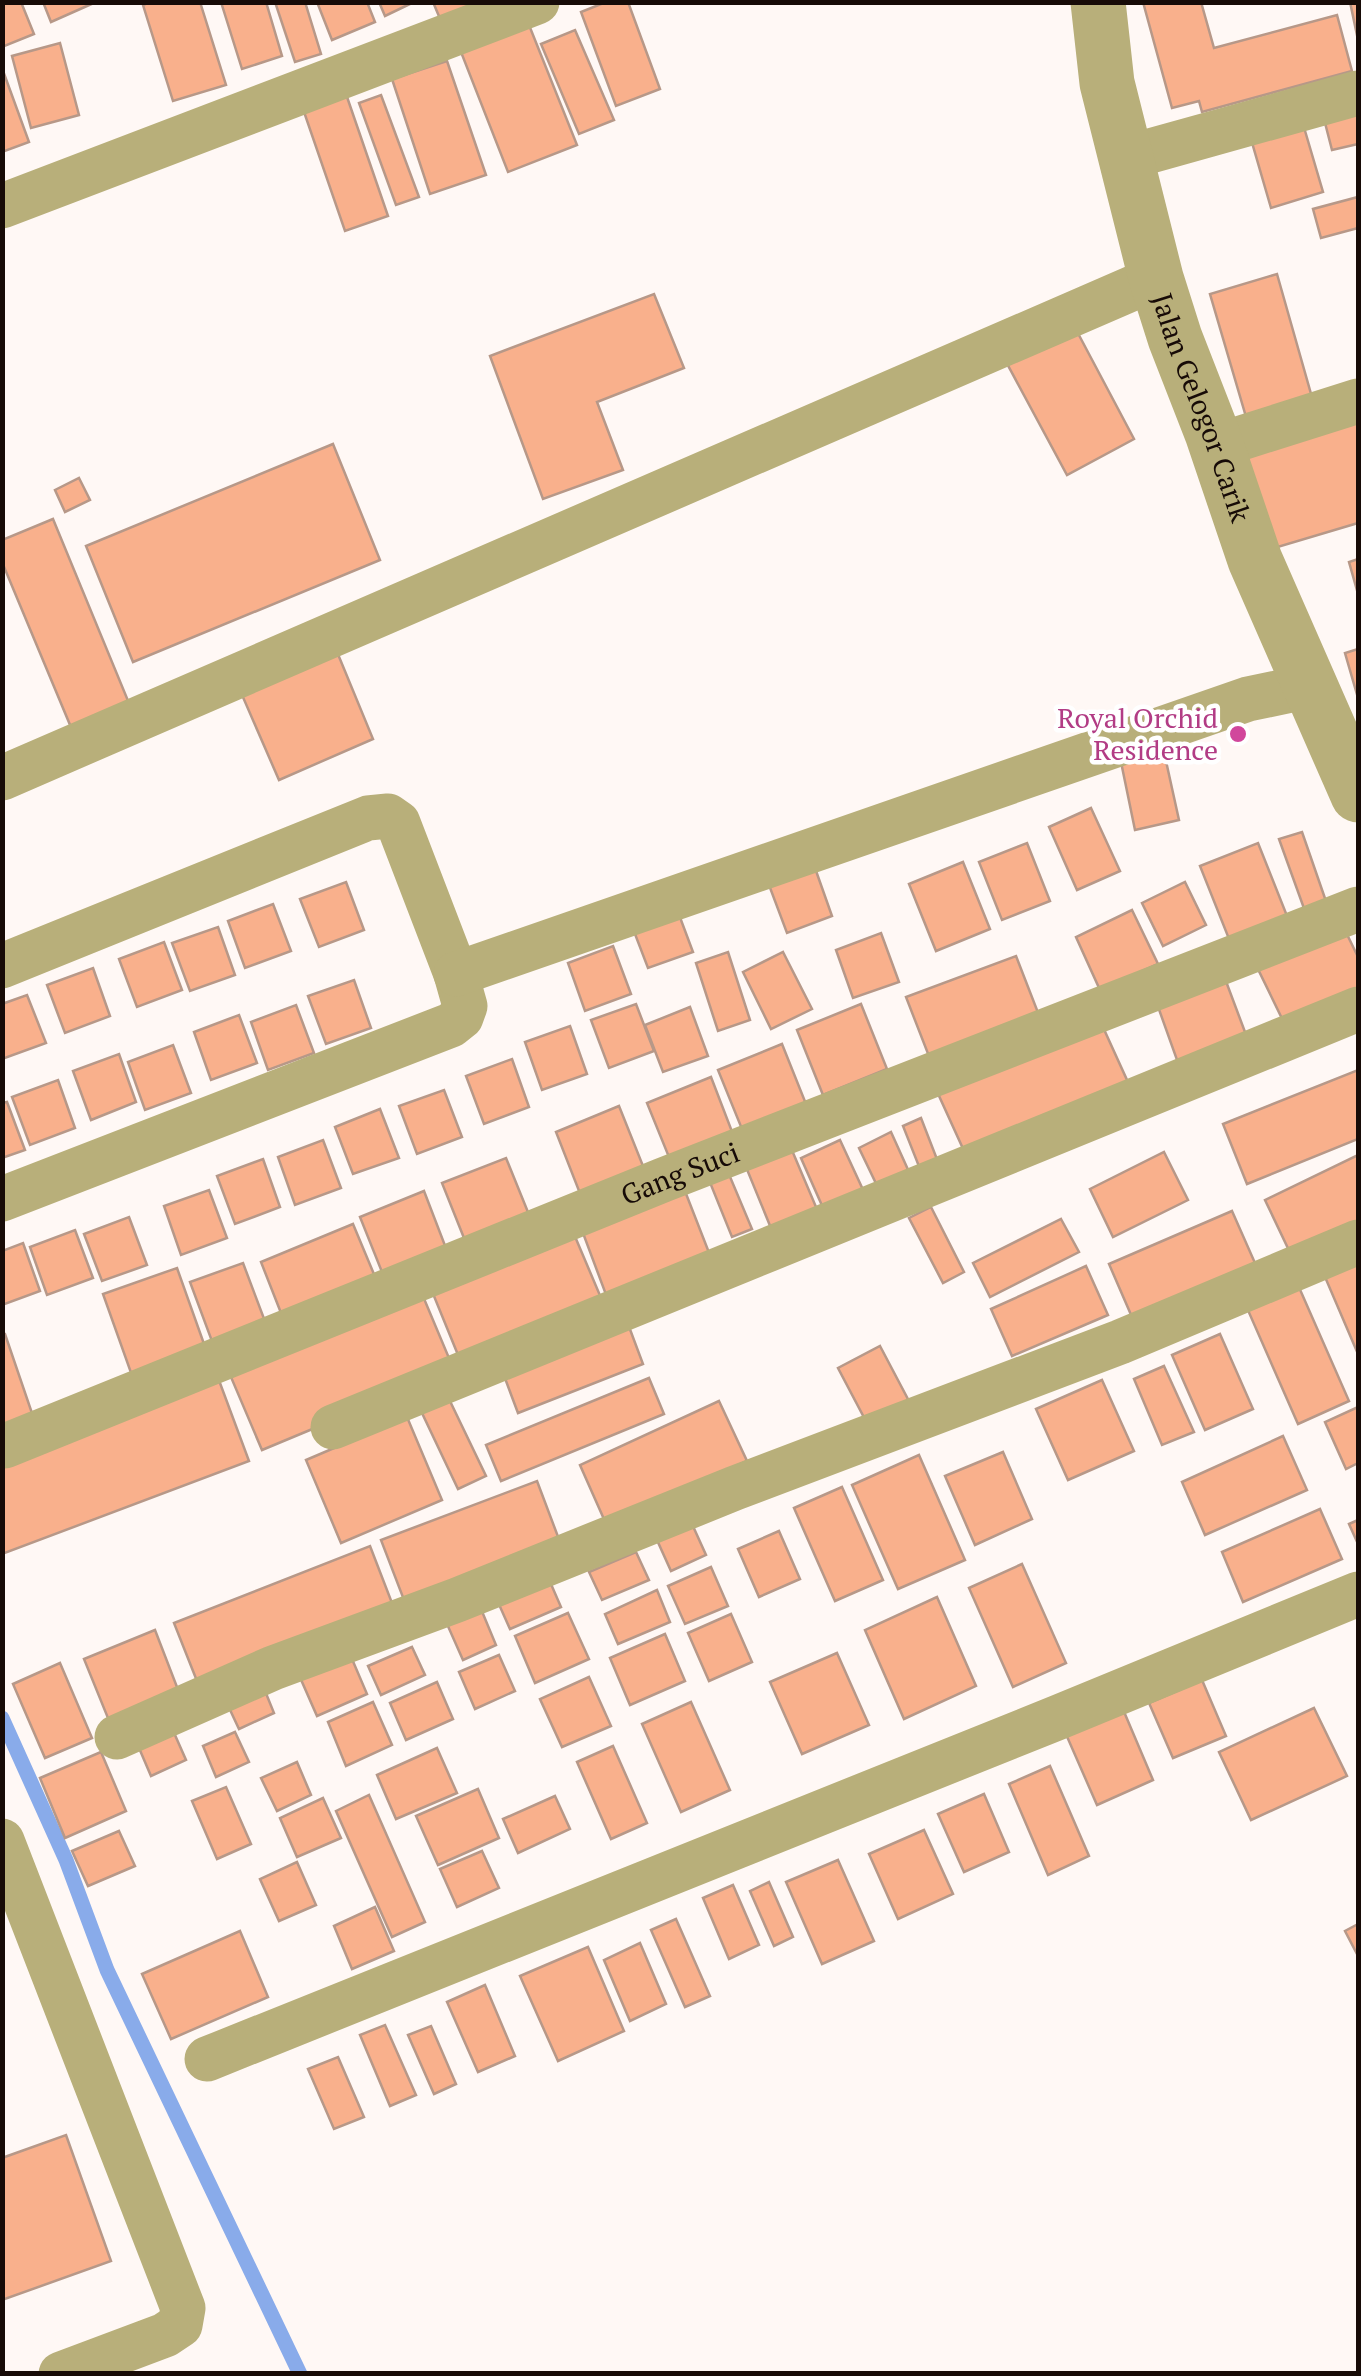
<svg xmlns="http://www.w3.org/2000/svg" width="1361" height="2376" font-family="'PT Serif',serif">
<rect width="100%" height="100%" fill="#fff8f5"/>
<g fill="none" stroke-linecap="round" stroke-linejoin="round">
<polyline stroke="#89abea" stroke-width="15" points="2,1718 66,1860 107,1970 300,2374"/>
</g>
<g fill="#f9b08c" stroke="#b79888" stroke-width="2.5">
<polygon points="2,2 21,2 34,34 2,47"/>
<polygon points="43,2 96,2 51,22"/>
<polygon points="150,2 200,2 226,85 173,101 143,5"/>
<polygon points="221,2 266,2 282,56 242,69"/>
<polygon points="275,2 305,2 321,54 295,62"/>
<polygon points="317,2 367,2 375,22 332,40"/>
<polygon points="379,2 414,2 385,16"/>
<polygon points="433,2 487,2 441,21"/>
<polygon points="606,2 628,2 660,89 616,106 581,12"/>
<polygon points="1143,2 1201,2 1214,48 1337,15 1352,71 1202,112 1199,101 1172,108"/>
<polygon points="1350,2 1358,2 1358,40"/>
<polygon points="529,25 577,145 508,172 461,52"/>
<polygon points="575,30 614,120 579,134 541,44"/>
<polygon points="60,43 79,115 31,128 12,56"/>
<polygon points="447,61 486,175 430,194 392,79"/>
<polygon points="2,68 29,142 2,152"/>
<polygon points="346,94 388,216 345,231 303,109"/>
<polygon points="381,95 419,197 396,205 359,103"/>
<polygon points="1358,111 1358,144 1332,150 1324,119"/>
<polygon points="1303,124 1323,192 1271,208 1251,139"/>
<polygon points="1358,197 1358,228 1321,238 1313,209"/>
<polygon points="1277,274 1315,408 1249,427 1210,294"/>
<polygon points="654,294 684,368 597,402 623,470 543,499 490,356"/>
<polygon points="1072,322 1134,439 1067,475 1004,358"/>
<polygon points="1358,418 1358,523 1271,549 1242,454"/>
<polygon points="333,444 380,560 133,662 86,546"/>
<polygon points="79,478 90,500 65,512 55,490"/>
<polygon points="53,519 131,708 73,732 2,562 2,540"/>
<polygon points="1358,559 1358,594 1349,562"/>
<polygon points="335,647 373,739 279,780 239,688"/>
<polygon points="1358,649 1358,698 1345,653"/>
<polygon points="1164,752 1179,820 1135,830 1121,762"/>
<polygon points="1091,808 1120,871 1077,890 1049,827"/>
<polygon points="1302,832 1328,907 1306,914 1279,839"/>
<polygon points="1027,843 1050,901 1002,920 979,862"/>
<polygon points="1258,843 1291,926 1233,949 1200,866"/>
<polygon points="963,862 990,929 936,951 909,884"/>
<polygon points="815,868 832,916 787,933 769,885"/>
<polygon points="346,882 364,930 319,947 300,899"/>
<polygon points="1185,882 1206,925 1163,946 1142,903"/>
<polygon points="273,904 291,951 245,968 228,921"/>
<polygon points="675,904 693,952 648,968 630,921"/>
<polygon points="1132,910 1158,964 1100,990 1076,937"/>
<polygon points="1342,924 1358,957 1358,999 1289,1033 1256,965"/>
<polygon points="218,927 235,975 190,991 172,943"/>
<polygon points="881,933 899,982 853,998 836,950"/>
<polygon points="164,942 182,990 137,1007 119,959"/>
<polygon points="613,946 631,994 585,1011 568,963"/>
<polygon points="728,952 750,1020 718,1031 696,963"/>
<polygon points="783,952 812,1009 771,1029 743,972"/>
<polygon points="1016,956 1042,1023 932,1064 906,997"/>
<polygon points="93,968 110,1016 65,1033 47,985"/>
<polygon points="1224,976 1251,1048 1182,1074 1156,1001"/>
<polygon points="354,980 371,1028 326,1044 308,996"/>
<polygon points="27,995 46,1043 2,1059 2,1004"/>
<polygon points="636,1004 654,1051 609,1068 591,1020"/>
<polygon points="861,1004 887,1069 823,1095 797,1030"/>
<polygon points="296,1005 314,1053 268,1070 251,1022"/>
<polygon points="690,1007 708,1056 663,1072 645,1025"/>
<polygon points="1097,1014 1132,1091 970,1164 935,1087"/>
<polygon points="239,1015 257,1063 211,1080 194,1032"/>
<polygon points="570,1026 587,1074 542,1090 525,1042"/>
<polygon points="782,1044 808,1109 744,1134 718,1070"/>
<polygon points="173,1045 191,1093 145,1110 128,1062"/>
<polygon points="119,1054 136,1102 91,1120 73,1071"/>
<polygon points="512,1059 529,1107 484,1124 466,1076"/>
<polygon points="1358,1070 1358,1139 1247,1184 1223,1124"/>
<polygon points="711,1077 736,1142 673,1167 647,1103"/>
<polygon points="58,1080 75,1128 30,1145 12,1097"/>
<polygon points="444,1090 462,1137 417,1154 399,1106"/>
<polygon points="7,1102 25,1150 2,1158 2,1103"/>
<polygon points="619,1106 645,1171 581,1196 556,1132"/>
<polygon points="380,1109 399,1158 353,1174 335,1127"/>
<polygon points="921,1118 940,1167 922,1174 903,1126"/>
<polygon points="891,1132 914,1183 883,1198 859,1148"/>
<polygon points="323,1140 341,1188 295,1205 278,1157"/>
<polygon points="840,1140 864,1192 824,1210 801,1158"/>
<polygon points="791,1148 819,1214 773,1233 746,1167"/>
<polygon points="1164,1152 1188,1200 1113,1237 1090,1189"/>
<polygon points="1358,1155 1358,1233 1295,1263 1265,1200"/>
<polygon points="506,1158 532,1222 468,1248 442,1183"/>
<polygon points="263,1159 280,1207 235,1224 217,1176"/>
<polygon points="728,1172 752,1229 732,1237 709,1180"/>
<polygon points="683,1186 715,1268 611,1308 580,1225"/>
<polygon points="209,1190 227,1238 181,1255 164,1206"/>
<polygon points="424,1191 449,1256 386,1282 360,1217"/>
<polygon points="931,1207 964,1272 943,1283 909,1218"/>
<polygon points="1232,1211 1255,1263 1132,1317 1109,1264"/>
<polygon points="129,1217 147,1265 102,1281 84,1234"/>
<polygon points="1061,1219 1079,1252 990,1297 973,1263"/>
<polygon points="568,1220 607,1312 465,1372 427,1279"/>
<polygon points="353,1224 376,1279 283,1318 261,1262"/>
<polygon points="75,1230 93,1278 47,1295 30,1247"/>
<polygon points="23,1243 40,1291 2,1305 2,1251"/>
<polygon points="1358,1262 1358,1354 1325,1277"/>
<polygon points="243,1263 266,1324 213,1344 190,1282"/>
<polygon points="1086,1266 1108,1315 1012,1356 991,1309"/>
<polygon points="177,1268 209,1358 135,1384 103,1294"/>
<polygon points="417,1282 454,1370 262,1450 225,1363"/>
<polygon points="1298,1285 1349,1401 1298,1424 1247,1308"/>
<polygon points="628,1324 643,1364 518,1413 503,1373"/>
<polygon points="2,1334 5,1334 35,1422 2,1433"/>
<polygon points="1220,1334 1253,1409 1205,1430 1172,1355"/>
<polygon points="880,1346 910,1403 868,1425 838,1368"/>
<polygon points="1164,1366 1194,1432 1162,1445 1134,1379"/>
<polygon points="217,1375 249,1461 2,1554 2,1456"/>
<polygon points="649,1378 664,1414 501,1481 486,1445"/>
<polygon points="1102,1380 1134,1451 1068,1480 1036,1409"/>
<polygon points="449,1399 486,1476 458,1489 422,1413"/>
<polygon points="719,1401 747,1461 607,1526 580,1465"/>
<polygon points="1358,1407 1358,1463 1346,1469 1325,1422"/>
<polygon points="407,1417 442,1500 341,1543 306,1460"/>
<polygon points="1283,1436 1307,1490 1205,1535 1182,1482"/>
<polygon points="1003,1452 1032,1519 975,1545 945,1476"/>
<polygon points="919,1455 965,1560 898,1589 852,1485"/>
<polygon points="537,1481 560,1542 404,1600 381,1540"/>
<polygon points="842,1487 883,1580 835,1601 794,1508"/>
<polygon points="1320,1509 1342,1559 1243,1602 1222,1552"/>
<polygon points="1358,1520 1358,1544 1349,1524"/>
<polygon points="692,1524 706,1555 671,1571 657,1540"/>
<polygon points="779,1531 800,1579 759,1597 738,1549"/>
<polygon points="370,1546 392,1603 197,1681 174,1623"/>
<polygon points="636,1552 649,1580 602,1600 589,1572"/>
<polygon points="1022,1564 1066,1663 1013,1687 969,1588"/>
<polygon points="711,1567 728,1606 685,1624 668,1586"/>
<polygon points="544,1568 561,1607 510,1629 493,1591"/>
<polygon points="657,1590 670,1622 618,1644 605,1614"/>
<polygon points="937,1597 976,1686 904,1719 865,1630"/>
<polygon points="481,1609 496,1645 463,1660 447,1624"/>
<polygon points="568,1613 589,1659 535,1683 515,1636"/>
<polygon points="731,1614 752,1662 709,1681 688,1633"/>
<polygon points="155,1630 182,1700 112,1728 84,1659"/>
<polygon points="665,1634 685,1681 630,1705 610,1658"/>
<polygon points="412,1647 425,1675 381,1695 368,1666"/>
<polygon points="349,1652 367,1694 317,1716 299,1675"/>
<polygon points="837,1653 869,1725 802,1754 770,1682"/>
<polygon points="499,1655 515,1691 475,1709 459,1672"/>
<polygon points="60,1663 92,1738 45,1758 13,1684"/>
<polygon points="589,1677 611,1726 562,1747 540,1699"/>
<polygon points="1202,1680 1226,1736 1173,1758 1149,1703"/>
<polygon points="261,1681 274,1713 239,1729 224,1697"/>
<polygon points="437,1682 453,1719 406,1740 390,1703"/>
<polygon points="373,1702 392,1745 346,1766 328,1722"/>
<polygon points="691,1702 730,1790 681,1812 642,1724"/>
<polygon points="1122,1707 1153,1780 1097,1805 1065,1732"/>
<polygon points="1314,1708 1347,1776 1251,1820 1219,1752"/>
<polygon points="171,1726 186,1760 151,1776 136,1741"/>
<polygon points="235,1732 249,1762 216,1777 203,1746"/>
<polygon points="613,1746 647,1823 611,1839 577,1762"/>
<polygon points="437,1748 457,1793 396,1819 377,1775"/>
<polygon points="101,1752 126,1811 65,1838 40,1778"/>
<polygon points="297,1762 311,1795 277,1811 261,1778"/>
<polygon points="1050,1766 1089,1856 1048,1875 1009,1784"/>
<polygon points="226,1787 251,1844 217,1859 192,1801"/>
<polygon points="478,1789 499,1838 438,1865 416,1816"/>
<polygon points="984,1794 1009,1852 964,1872 938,1814"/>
<polygon points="369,1795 425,1922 392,1937 336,1811"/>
<polygon points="555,1796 570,1829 518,1853 503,1819"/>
<polygon points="323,1798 341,1838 297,1857 280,1818"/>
<polygon points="924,1830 953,1894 898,1919 869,1854"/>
<polygon points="119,1831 135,1866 88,1886 72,1851"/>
<polygon points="482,1851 499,1888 457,1907 440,1869"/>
<polygon points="838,1860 874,1941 822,1964 786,1882"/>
<polygon points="297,1862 316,1905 279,1921 260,1879"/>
<polygon points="769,1882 793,1937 774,1946 750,1891"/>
<polygon points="733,1885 759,1945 729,1959 703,1898"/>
<polygon points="375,1907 394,1951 352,1969 334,1926"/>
<polygon points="676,1919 710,1996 685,2007 651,1930"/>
<polygon points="1358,1924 1358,1956 1345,1931"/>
<polygon points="240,1931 268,1997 171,2039 142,1974"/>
<polygon points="640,1943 666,2004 630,2021 604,1960"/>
<polygon points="588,1947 624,2031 558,2061 520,1976"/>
<polygon points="485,1985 515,2056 478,2072 447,2002"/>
<polygon points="385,2025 416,2095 390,2106 360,2035"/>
<polygon points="431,2026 456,2084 434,2094 408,2035"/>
<polygon points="338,2057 364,2117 334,2129 308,2069"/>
<polygon points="66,2135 111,2261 2,2300 2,2158"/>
</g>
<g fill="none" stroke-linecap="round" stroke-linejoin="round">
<g stroke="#b8af7a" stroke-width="45">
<polyline points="1125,158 1358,93"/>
<polyline points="2,206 537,2"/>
<polyline points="1216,446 1358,401"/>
<polyline points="2,778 1156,278"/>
<polyline points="2,966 368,818 388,816 398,823 456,974 465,1006 461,1017 451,1025 2,1199"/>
<polyline points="456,974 1248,699 1310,686"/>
<polyline points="333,1427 1358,1009"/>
<path id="s1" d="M5 1446 663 1180 1358 909"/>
<polyline points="117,1737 273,1668 457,1600 735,1488 1120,1342 1358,1242"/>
<polyline points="2,1841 183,2308 180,2325 165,2335 61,2374"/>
<polyline points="207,2059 1059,1717 1358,1594"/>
</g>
<path stroke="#b8af7a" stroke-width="55" id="s2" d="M1098 2 1107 83 1156 278 1175 338 1212 433 1255 560 1358 795"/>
</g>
<circle fill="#d1479c" stroke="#fff" stroke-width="4" cx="1238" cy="734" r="10"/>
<g text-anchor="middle" stroke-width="9" stroke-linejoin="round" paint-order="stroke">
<g font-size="28" fill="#170b07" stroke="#fff">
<text dy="10" stroke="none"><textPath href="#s2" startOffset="420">Jalan Gelogor Carik</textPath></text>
<text dy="10" stroke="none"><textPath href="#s1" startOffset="728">Gang Suci</textPath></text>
</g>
<g font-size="28" fill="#b23c85" stroke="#fff" text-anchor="end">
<text x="1218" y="728">Royal Orchid<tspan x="1218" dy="32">Residence</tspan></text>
</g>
</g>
<rect width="1361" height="2376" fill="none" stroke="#170b07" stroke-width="10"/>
</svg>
